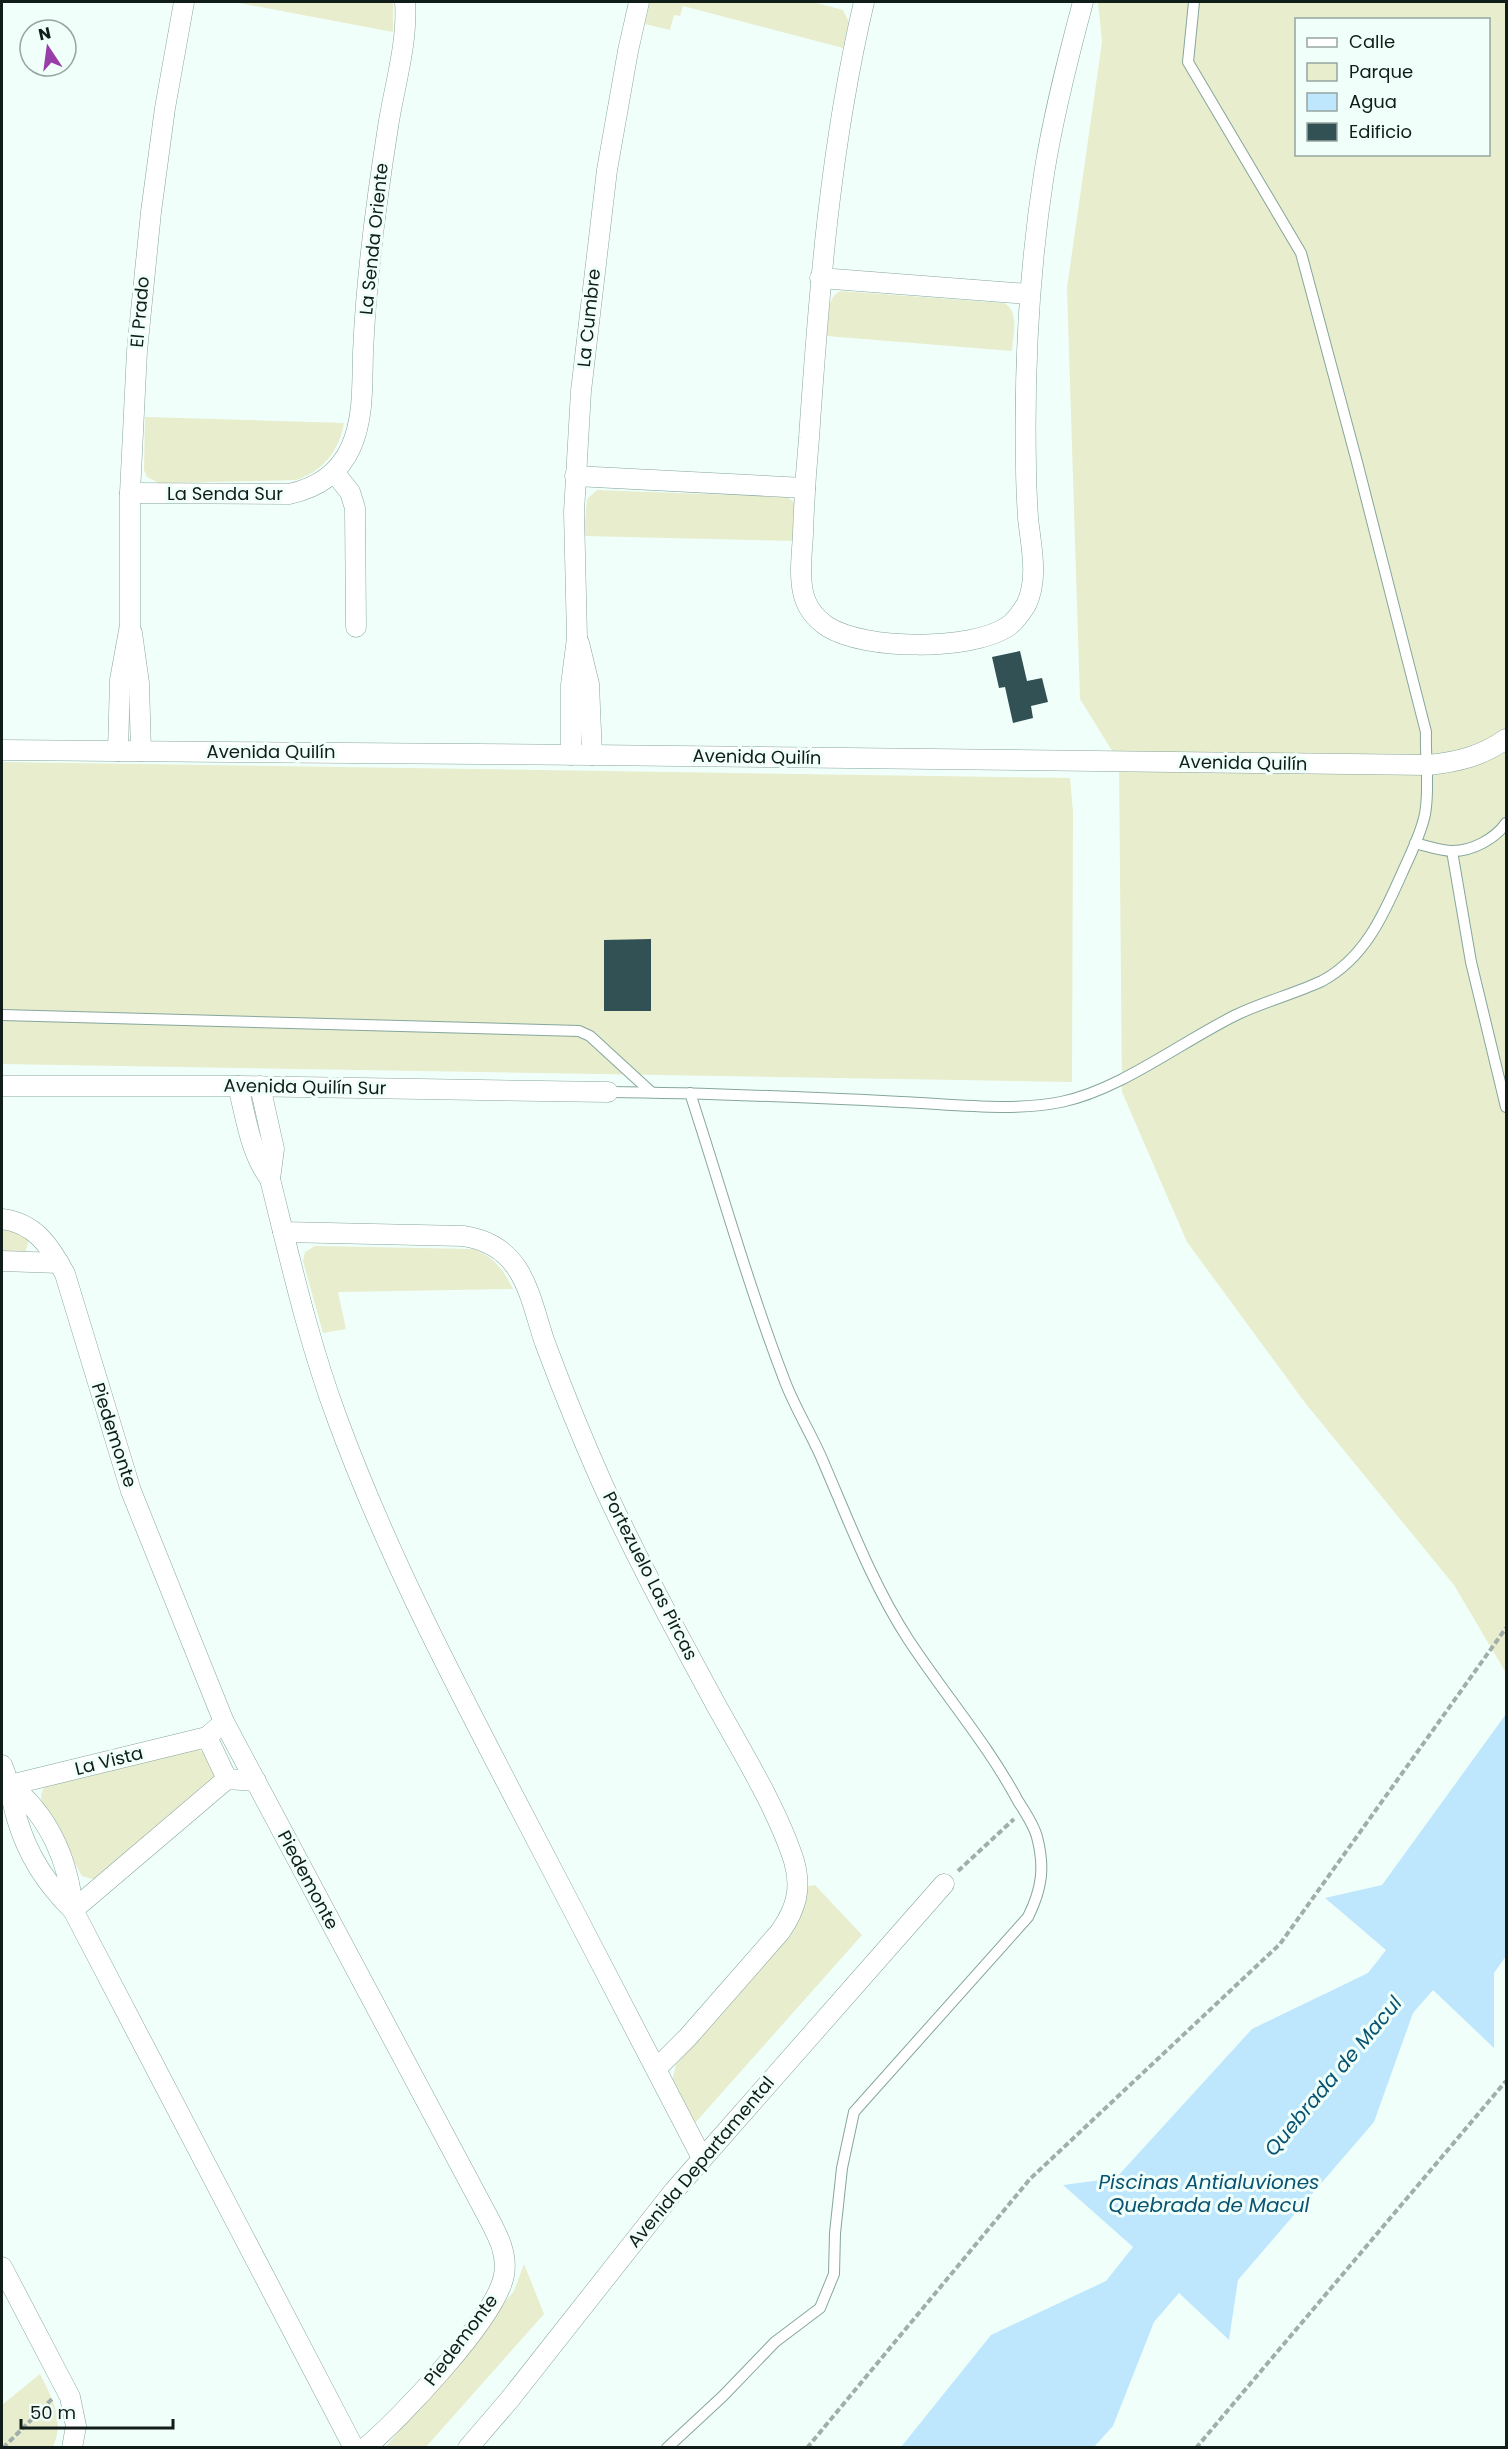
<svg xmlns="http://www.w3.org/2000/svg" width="1508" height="2449" font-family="Poppins,sans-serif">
<rect width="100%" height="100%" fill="#f1fffa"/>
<g fill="#e7edcd" fill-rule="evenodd">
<polygon points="234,2 393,2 393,32"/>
<polygon points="650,2 813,2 843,10 849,22 843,48 683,6 680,16 674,15 670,30 645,24"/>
<path d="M1098 2H1506V1673L1454 1585 1306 1404 1187 1242 1122 1092 1119 762 1080 699 1067 288 1102 42ZM1296 20H1488V154H1296Z"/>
<path d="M840 291 1004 303C1020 311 1013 336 1012 351L827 336C828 321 825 299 840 291Z"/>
<path d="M145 417 344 423C339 451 323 471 296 480L159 483 147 477 144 470Z"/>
<polygon points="597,490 787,497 797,504 797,541 584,536 587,499"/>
<polygon points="2,762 1070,778 1073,812 1072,1082 2,1064"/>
<polygon points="2,1225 29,1239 25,1254 2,1257"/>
<path d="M315 1246 473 1249C493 1256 504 1270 513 1289L338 1292 346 1329 323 1333 303 1261 305 1252Z"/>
<path d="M198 1749 206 1755 215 1778 95 1880 82 1876 43 1806C40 1798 40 1792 46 1785Z"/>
<path d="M815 1885 862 1935 695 2123 672 2081 676 2065 787 1938C798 1922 807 1906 808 1886Z"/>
<polygon points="524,2264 544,2314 426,2447 385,2448 514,2291"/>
<path d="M40 2374C52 2398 65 2420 53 2447H2V2405Z"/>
</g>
<polygon fill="#bee7fe" points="1506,1714 1506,1956 1494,1973 1494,2048 1433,1990 1413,2013 1374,2122 1238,2280 1229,2340 1179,2293 1154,2322 1113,2426 1094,2447 901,2447 991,2335 1106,2281 1133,2247 1063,2185 1116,2178 1252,2029 1368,1973 1386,1950 1325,1898 1382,1885"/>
<g fill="#315154">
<polygon points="1020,651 1027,681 1042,678 1048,702 1031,706 1033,718 1013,723 1005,687 999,688 992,657"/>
<polygon points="651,939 651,1011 604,1011 604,940"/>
</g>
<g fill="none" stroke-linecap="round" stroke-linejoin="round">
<g stroke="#86a69c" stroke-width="12">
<g id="lane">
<path d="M1415 843C1427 846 1441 851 1453 851 1472 851 1495 839 1506 823"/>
<polyline points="1452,851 1471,962 1506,1107"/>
<polyline points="2,1015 579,1031 590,1036 651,1092"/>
<path d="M608 1092C706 1093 803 1097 901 1102 950 1104 1013 1112 1061 1102 1120 1090 1181 1042 1236 1015 1263 1002 1294 994 1322 981 1365 958 1384 914 1403 871 1411 853 1421 834 1425 814 1430 786 1425 759 1426 732L1357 462 1301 253 1188 62 1194 2"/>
<path d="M667 2448 723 2396 775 2342 820 2308 834 2274 835 2233 842 2168 854 2112 1028 1917C1042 1889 1045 1867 1037 1837 1034 1825 1025 1812 1018 1801 987 1743 944 1694 908 1639 873 1585 850 1524 825 1466 813 1436 795 1409 784 1379 748 1285 721 1188 690 1093"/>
</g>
</g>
<g stroke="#86a69c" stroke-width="21">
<g id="street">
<path d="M864 2C830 147 819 291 809 438 806 470 804 502 803 534 802 553 799 574 803 592 806 607 816 619 828 627 865 650 970 651 1007 627 1015 622 1021 613 1026 605 1039 579 1031 546 1028 518 1027 501 1026 484 1026 467 1024 369 1029 270 1044 174 1053 116 1068 58 1083 2"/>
<polyline points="820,278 1029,294"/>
<polyline points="334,472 350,492 355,508 356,627"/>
<polyline points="575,476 805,488"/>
<path d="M130 493 289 494C317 488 339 474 351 447 364 418 362 384 363 353 366 277 376 203 388 127 394 87 408 43 405 2"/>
<polyline points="132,633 139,683 141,751"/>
<polyline points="579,643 589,684 592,755"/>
<path d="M2 750 592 755 1428 765C1458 762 1482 756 1506 739"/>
<polyline points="118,751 120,680 130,625 130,493 137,351 151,212 165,108 184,2"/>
<polyline points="571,755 571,685 577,638 574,512 581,391 607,170 628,51 639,2"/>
<polyline points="2,1086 238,1086 608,1092"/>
<path d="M238 1086C246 1118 250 1152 270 1179 290 1259 308 1340 337 1418 384 1546 447 1668 510 1789 574 1912 639 2035 702 2158"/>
<polyline points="260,1086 274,1149 270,1179"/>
<path d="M2 1219C35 1223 50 1246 65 1274L131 1491 224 1722 487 2215C497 2234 508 2253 504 2275 497 2317 399 2420 365 2448"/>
<path d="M283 1232 463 1236C484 1239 503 1248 516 1267 531 1289 536 1317 545 1343 563 1391 582 1438 603 1485 637 1559 676 1631 715 1703 741 1750 778 1810 794 1861 802 1889 796 1909 780 1932L688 2037 656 2069"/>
<polyline points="2,1261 59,1263"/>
<polyline points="207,1737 227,1779"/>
<path d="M2 1765C11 1786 11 1799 17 1819 27 1853 47 1885 73 1910L354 2448"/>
<polyline points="10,1785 207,1737 224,1722"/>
<path d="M10 1785C49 1815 69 1862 73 1910"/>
<polyline points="73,1910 227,1779 256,1781"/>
<polyline points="2,2267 70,2397 76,2426 72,2448"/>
<polyline points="468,2448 510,2399 674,2191 944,1884"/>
</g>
</g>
<g stroke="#a1aeaa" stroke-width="4" stroke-dasharray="6 3" stroke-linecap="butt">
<polyline points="958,1871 1014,1819"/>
<polyline points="3,2448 52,2399"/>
<polyline points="807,2448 1030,2179 1280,1944 1506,1628"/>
<polyline points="1196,2448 1506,2081"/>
</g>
<use href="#lane" stroke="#fff" stroke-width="10"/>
<use href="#street" stroke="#fff" stroke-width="20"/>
</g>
<g text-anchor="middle" stroke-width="6" stroke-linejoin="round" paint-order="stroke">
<g font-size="18" fill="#101d19" stroke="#f1fffa">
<text transform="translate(374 239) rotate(-84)" y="6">La Senda Oriente</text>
<text transform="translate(140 312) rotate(-85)" y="6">El Prado</text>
<text transform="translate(589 318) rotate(-84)" y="6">La Cumbre</text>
<text x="225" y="500">La Senda Sur</text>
<text x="271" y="758">Avenida Quilín</text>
<text transform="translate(757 757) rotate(1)" y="6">Avenida Quilín</text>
<text transform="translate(1243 763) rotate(1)" y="6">Avenida Quilín</text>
<text transform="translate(305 1087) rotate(1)" y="6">Avenida Quilín Sur</text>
<text transform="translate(114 1435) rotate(72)" y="6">Piedemonte</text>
<text transform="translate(650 1576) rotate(63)" y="6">Portezuelo Las Pircas</text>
<text transform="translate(109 1761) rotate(-14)" y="6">La Vista</text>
<text transform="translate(308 1880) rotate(62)" y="6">Piedemonte</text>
<text transform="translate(701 2162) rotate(-50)" y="6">Avenida Departamental</text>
<text transform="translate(461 2340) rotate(-53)" y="6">Piedemonte</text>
</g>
<g font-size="20" font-style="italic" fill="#095372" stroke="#f1fffa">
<text transform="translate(1333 2076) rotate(-50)" y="7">Quebrada de Macul</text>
<text x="1209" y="2189">Piscinas Antialuviones<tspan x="1209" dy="23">Quebrada de Macul</tspan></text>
</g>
</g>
<rect width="1508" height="2449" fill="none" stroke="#101d19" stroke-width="6"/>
<rect x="1295" y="18" width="195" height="138" fill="#f1fffa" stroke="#97a5a0" stroke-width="1.5"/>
<rect x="1307" y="38" width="30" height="9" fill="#ffffff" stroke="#97a5a0" stroke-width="1.5"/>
<text x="1349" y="48" font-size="18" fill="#101d19">Calle</text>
<rect x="1307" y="63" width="30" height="18" fill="#e7edcd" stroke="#97a5a0" stroke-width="1.5"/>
<text x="1349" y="78" font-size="18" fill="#101d19">Parque</text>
<rect x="1307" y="93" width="30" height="18" fill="#bee7fe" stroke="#97a5a0" stroke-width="1.5"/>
<text x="1349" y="108" font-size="18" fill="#101d19">Agua</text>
<rect x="1307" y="123" width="30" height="18" fill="#315154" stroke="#97a5a0" stroke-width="1.5"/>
<text x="1349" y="138" font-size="18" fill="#101d19">Edificio</text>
<g transform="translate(48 48) rotate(347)"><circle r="28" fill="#f1fffa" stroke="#97a5a0" stroke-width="1.5"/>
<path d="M0-4.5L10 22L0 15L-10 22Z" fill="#993da8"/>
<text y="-9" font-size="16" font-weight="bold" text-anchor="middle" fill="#101d19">N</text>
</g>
<path d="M21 2419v9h152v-9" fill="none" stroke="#101d19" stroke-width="3"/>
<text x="30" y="2419" font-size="18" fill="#101d19" stroke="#f1fffa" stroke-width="4.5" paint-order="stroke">50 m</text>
</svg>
